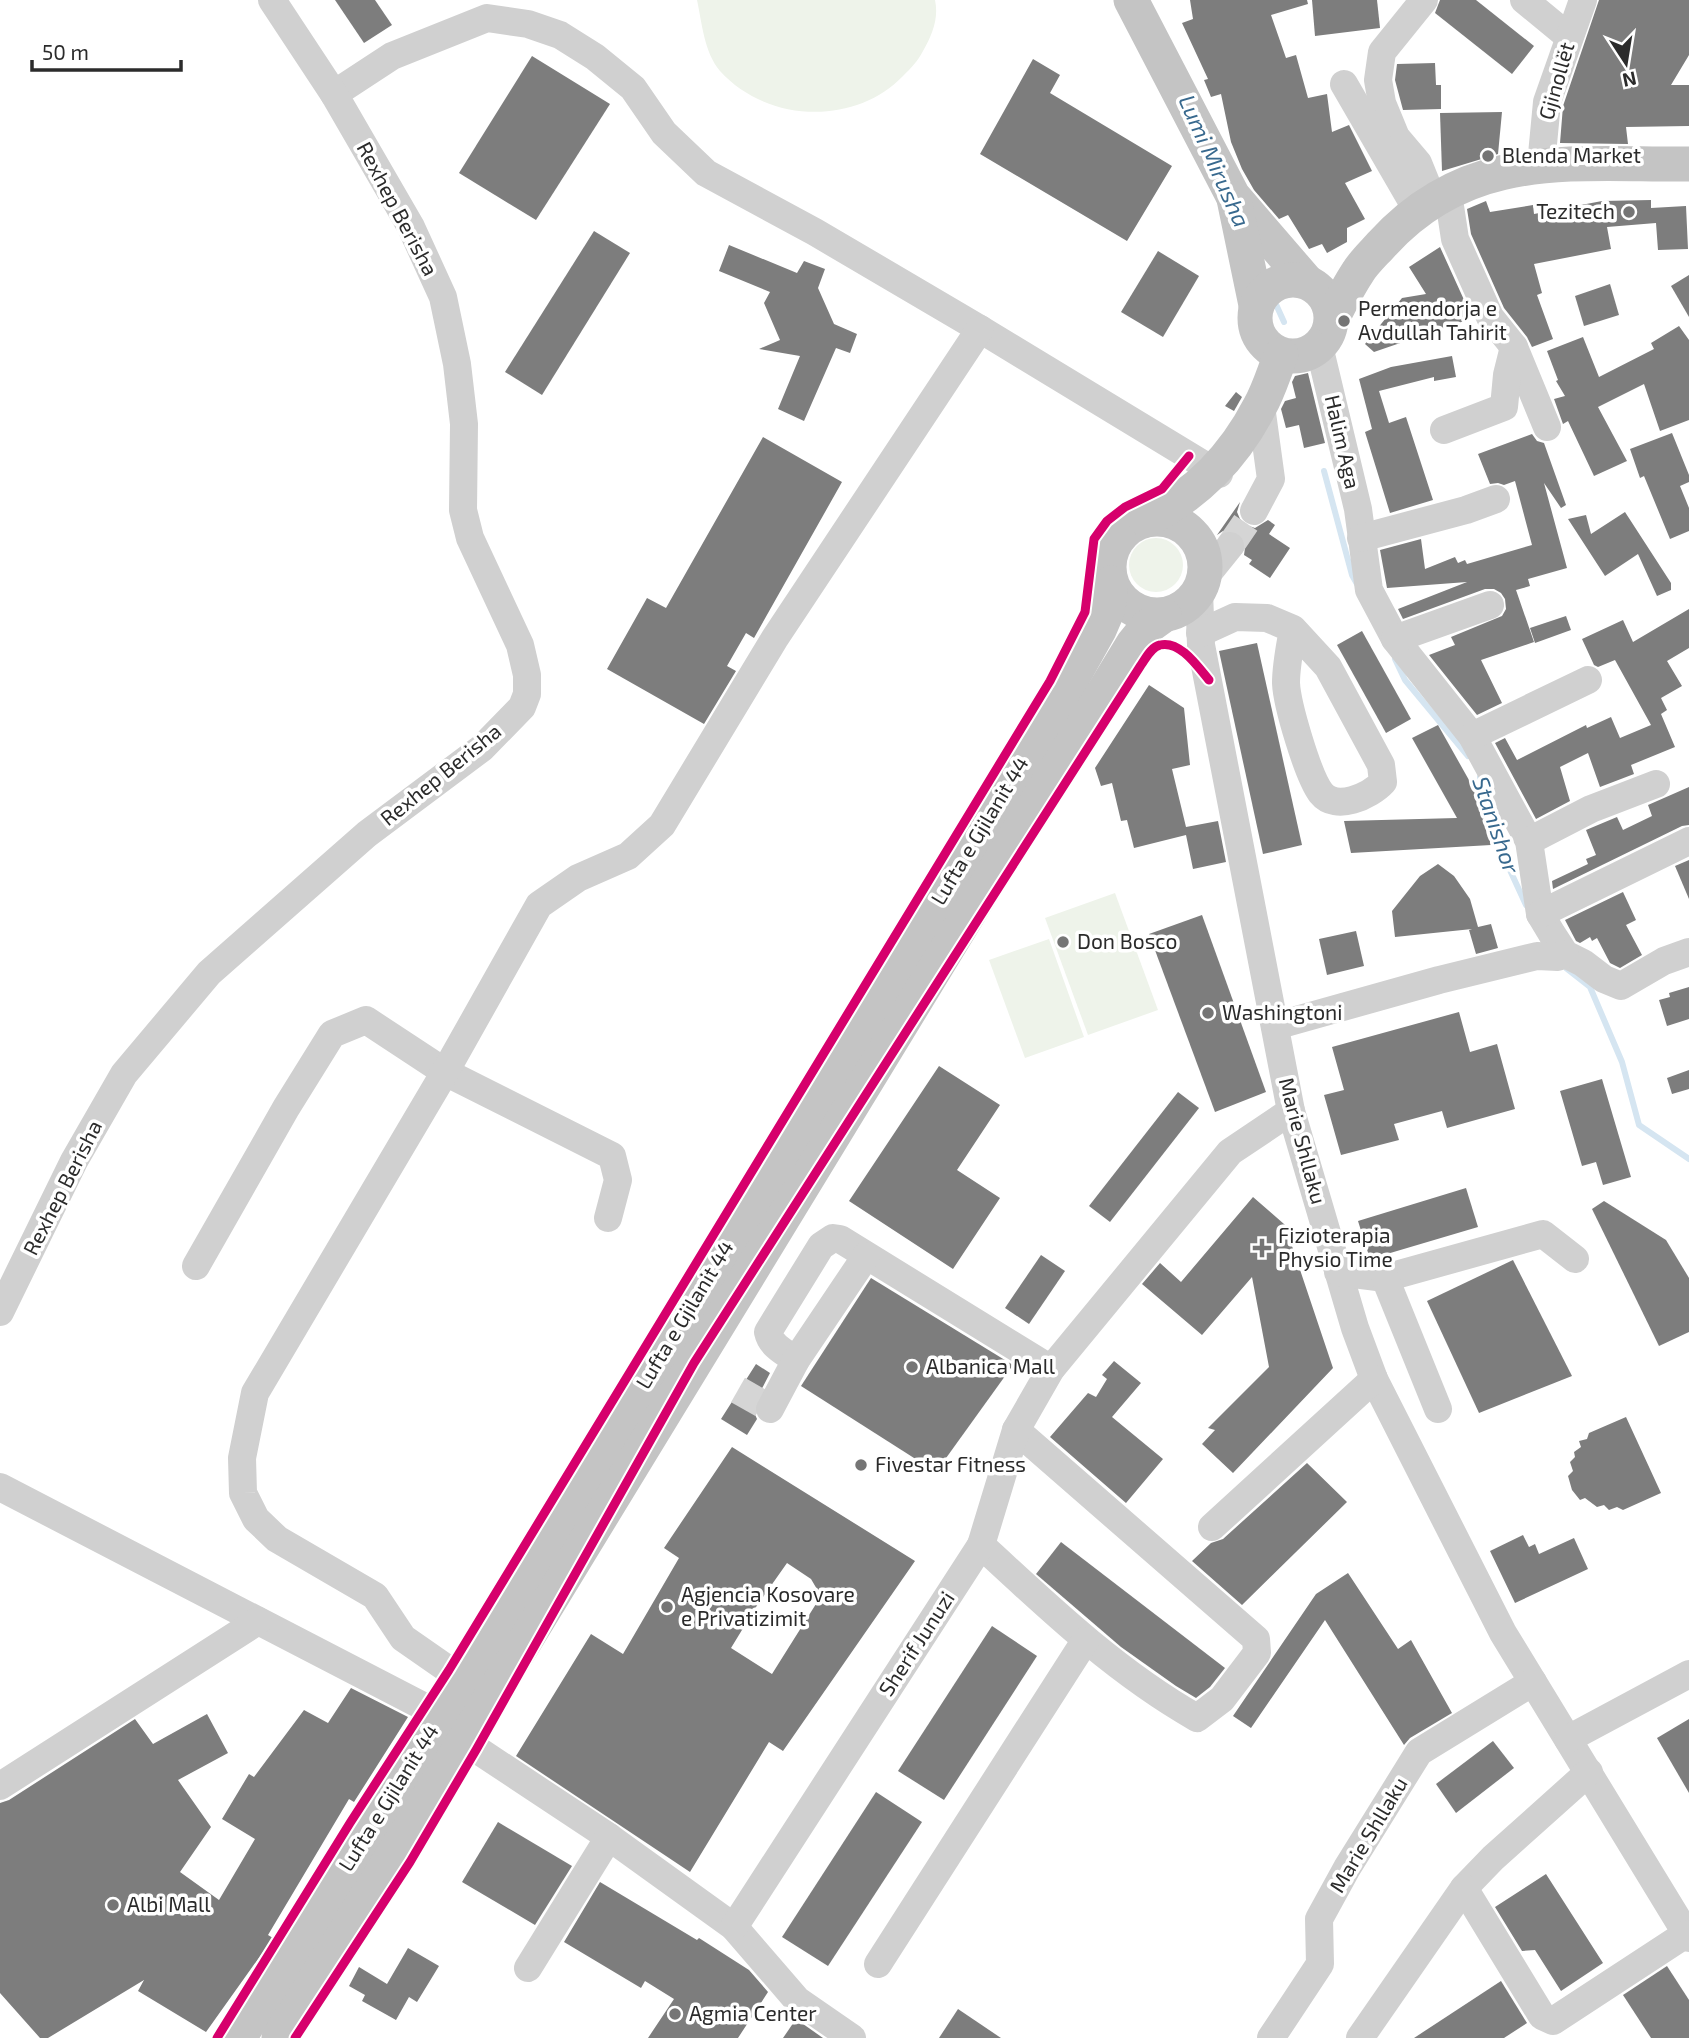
<svg xmlns="http://www.w3.org/2000/svg" width="1689" height="2038" font-family="'Exo 2',sans-serif">
<rect width="100%" height="100%" fill="#fff"/>
<g fill="#eef3ea">
<path d="M697 0H935C939 19 932 35 923 51 918 61 911 68 903 76 855 126 767 123 720 71 704 52 702 23 697 0Z"/>
<circle cx="1156" cy="565" r="27"/>
<polygon points="1115,893 1158,1010 1088,1035 1045,918"/>
<polygon points="1049,939 1084,1037 1025,1058 989,960"/>
</g>
<g fill="none" stroke-linecap="round" stroke-linejoin="round">
<g stroke="#d5e5f1" stroke-width="6">
<polyline points="1269,289 1284,322"/>
<polyline points="1324,471 1352,575 1357,584"/>
<polyline points="1395,659 1405,680 1468,756"/>
<polyline points="1480,777 1509,868 1526,905"/>
<polyline points="1567,969 1590,987 1622,1062 1639,1125 1689,1159"/>
</g>
</g>
<g fill="#7d7d7d" fill-rule="evenodd">
<polygon points="335,0 375,0 392,25 364,43"/>
<polygon points="1190,0 1307,0 1308,4 1271,15 1286,58 1296,55 1308,98 1327,94 1332,132 1349,125 1372,171 1345,183 1365,219 1347,228 1347,242 1327,253 1322,244 1309,249 1288,215 1279,219 1254,190 1242,169 1231,142 1221,94 1211,97 1204,80 1208,79 1182,23 1193,19"/>
<polygon points="1312,0 1377,0 1380,28 1315,36"/>
<polygon points="1440,0 1476,0 1534,46 1512,74 1435,13"/>
<polygon points="1599,0 1689,0 1689,55 1671,85 1689,85 1689,126 1626,127 1628,144 1560,143 1563,106"/>
<polygon points="532,56 610,104 536,220 459,173"/>
<polygon points="1033,59 1060,75 1050,93 1172,166 1127,241 980,154"/>
<polygon points="1435,63 1436,85 1441,85 1441,109 1403,110 1395,80 1397,64"/>
<polygon points="1502,112 1498,154 1442,171 1440,113"/>
<polygon points="1651,200 1651,208 1686,206 1688,249 1658,250 1656,223 1607,227 1611,249 1534,264 1542,293 1537,295 1553,339 1532,347 1527,337 1504,308 1471,234 1467,209 1486,201 1490,212 1533,205 1534,214 1602,201"/>
<polygon points="594,231 630,253 542,395 505,372"/>
<polygon points="729,245 797,273 804,261 825,269 818,288 834,324 857,334 850,353 836,348 804,421 778,409 800,356 759,349 780,340 764,303 770,292 719,271"/>
<polygon points="1440,247 1470,313 1470,319 1374,352 1365,344 1402,298 1426,294 1409,267"/>
<polygon points="1158,251 1199,276 1163,337 1121,312"/>
<polygon points="1689,275 1689,317 1671,286"/>
<polygon points="1610,284 1619,315 1584,326 1575,296"/>
<polygon points="1679,326 1689,340 1689,420 1660,431 1644,384 1598,407 1627,461 1594,476 1568,421 1563,424 1554,399 1565,396 1556,381 1558,380 1547,351 1583,337 1599,377 1654,349 1651,343"/>
<polygon points="1452,356 1456,377 1434,381 1434,377 1379,391 1389,423 1406,417 1433,500 1390,513 1365,432 1372,429 1359,379 1391,367"/>
<polygon points="1308,373 1325,443 1304,448 1299,425 1286,428 1281,409 1285,401 1296,398 1292,382 1295,376"/>
<polygon points="1236,392 1242,397 1234,411 1225,406"/>
<polygon points="1672,433 1689,475 1689,482 1680,486 1689,508 1689,531 1670,539 1644,476 1640,478 1630,449"/>
<polygon points="1532,434 1537,441 1544,443 1566,505 1561,508 1544,483 1567,568 1528,579 1530,586 1516,590 1534,642 1481,660 1502,703 1477,715 1429,655 1455,645 1451,637 1502,616 1506,609 1505,599 1501,593 1494,589 1485,589 1403,619 1398,609 1467,582 1387,588 1380,550 1421,539 1425,569 1455,557 1458,563 1465,560 1467,564 1532,545 1515,481 1504,485 1498,483 1490,484 1478,454"/>
<polygon points="763,437 842,482 754,638 746,633 727,666 736,671 704,724 607,669 647,598 666,608"/>
<polygon points="1240,502 1237,512 1240,519 1246,525 1255,528 1268,520 1275,525 1269,534 1290,548 1270,578 1249,564 1252,560 1244,555 1246,541 1241,534 1232,530 1223,531 1217,535"/>
<polygon points="1625,512 1671,583 1671,590 1657,596 1638,554 1605,576 1568,519 1586,515 1591,534"/>
<polygon points="1689,609 1689,648 1667,661 1682,686 1661,698 1667,710 1661,714 1675,747 1631,765 1634,774 1600,787 1588,753 1560,767 1570,801 1536,819 1495,743 1505,738 1517,760 1586,725 1587,728 1611,717 1620,738 1651,725 1615,660 1598,667 1594,665 1582,639 1623,620 1633,642"/>
<polygon points="1566,616 1571,630 1535,643 1530,628"/>
<polygon points="1362,631 1411,719 1386,733 1337,645"/>
<polygon points="1257,643 1302,845 1263,854 1219,651"/>
<polygon points="1149,685 1184,708 1190,765 1172,769 1186,827 1218,821 1226,862 1193,869 1186,835 1134,848 1127,820 1121,821 1112,783 1101,786 1095,768"/>
<polygon points="1438,725 1483,805 1491,845 1351,853 1344,821 1457,818 1412,738"/>
<polygon points="1689,787 1689,825 1682,826 1553,889 1552,881 1588,864 1586,859 1596,855 1586,830 1617,817 1623,830 1652,816 1648,805"/>
<polygon points="1689,860 1689,899 1675,866"/>
<polygon points="1438,864 1454,876 1470,899 1478,927 1491,924 1498,948 1476,954 1469,930 1472,929 1395,937 1392,911 1420,876"/>
<polygon points="1623,892 1636,920 1626,925 1642,955 1620,968 1610,963 1597,938 1592,941 1590,937 1580,943 1576,941 1565,920"/>
<polygon points="1202,915 1266,1092 1215,1112 1149,934"/>
<polygon points="1356,931 1364,966 1327,975 1319,939"/>
<polygon points="1689,987 1689,1019 1667,1026 1659,1000 1670,997 1669,993"/>
<polygon points="1459,1012 1470,1052 1497,1044 1515,1109 1447,1128 1442,1111 1394,1124 1399,1140 1341,1155 1324,1095 1344,1090 1332,1047"/>
<polygon points="939,1066 1000,1105 957,1170 1000,1198 953,1269 849,1201"/>
<polygon points="1689,1070 1689,1089 1672,1094 1667,1078"/>
<polygon points="1602,1079 1631,1177 1603,1185 1596,1162 1582,1166 1560,1091"/>
<polygon points="1178,1092 1199,1108 1110,1222 1089,1206"/>
<polygon points="1466,1188 1478,1227 1370,1259 1358,1221"/>
<polygon points="1253,1197 1292,1231 1288,1234 1333,1368 1233,1473 1202,1444 1215,1430 1208,1428 1269,1367 1252,1277 1202,1335 1142,1284 1160,1263 1181,1282"/>
<polygon points="1604,1201 1666,1240 1689,1278 1689,1332 1659,1346 1592,1209"/>
<polygon points="1041,1255 1065,1271 1029,1324 1005,1308"/>
<polygon points="1513,1260 1572,1376 1479,1413 1427,1301"/>
<polygon points="871,1278 1013,1365 936,1472 801,1386"/>
<polygon points="1114,1361 1141,1383 1112,1417 1163,1459 1126,1503 1050,1437 1088,1393 1096,1397 1107,1379 1102,1375"/>
<polygon points="756,1364 770,1373 755,1402 753,1410 757,1419 747,1435 721,1419"/>
<polygon points="1626,1417 1661,1493 1623,1510 1617,1507 1609,1510 1604,1505 1597,1507 1585,1498 1580,1500 1572,1490 1568,1476 1573,1471 1570,1462 1575,1457 1574,1452 1581,1447 1579,1441 1587,1439 1589,1433"/>
<path d="M732 1447 915 1561 783 1751 769 1742 690 1872 516 1756 591 1634 623 1654 679 1558 664 1548ZM787 1563 811 1579 821 1596 772 1674 731 1648 756 1607Z"/>
<polygon points="1307,1463 1347,1502 1242,1605 1192,1561 1211,1543 1223,1539"/>
<polygon points="1523,1535 1529,1547 1535,1544 1539,1554 1574,1538 1588,1569 1515,1603 1490,1551"/>
<polygon points="1061,1542 1225,1668 1210,1687 1196,1698 1176,1686 1121,1647 1036,1574"/>
<polygon points="1348,1573 1398,1649 1411,1640 1452,1713 1410,1738 1404,1745 1325,1620 1251,1728 1233,1716 1316,1594"/>
<polygon points="992,1626 1037,1656 944,1800 898,1771"/>
<polygon points="351,1688 408,1717 354,1802 349,1799 268,1935 273,1938 206,2032 138,1991 144,1980 48,2038 40,2038 0,1993 0,1803 9,1800 135,1719 153,1744 207,1714 228,1753 178,1780 211,1827 180,1872 219,1900 255,1839 222,1819 249,1774 254,1777 304,1710 328,1723"/>
<polygon points="1689,1719 1689,1793 1657,1738"/>
<polygon points="1493,1741 1514,1768 1456,1813 1436,1784"/>
<polygon points="876,1792 922,1822 828,1966 782,1937"/>
<polygon points="498,1822 572,1866 535,1925 462,1882"/>
<polygon points="1546,1874 1603,1963 1561,1991 1535,1950 1522,1951 1495,1907"/>
<polygon points="600,1882 697,1940 699,1938 749,1970 768,1992 738,2038 648,2038 674,1999 645,1981 641,1988 564,1942"/>
<polygon points="408,1948 439,1966 417,2002 409,1997 396,2020 362,2001 365,1995 349,1986 359,1967 387,1984"/>
<polygon points="1667,1966 1689,2000 1689,2038 1651,2038 1623,1995"/>
<polygon points="1501,1981 1527,2023 1504,2038 1414,2038"/>
<polygon points="958,2009 1001,2038 939,2038"/>
<polygon points="796,2019 823,2038 783,2038"/>
</g>
<g fill="none" stroke-linecap="round" stroke-linejoin="round">
<g stroke="#d5d5d5" stroke-width="28" stroke-dasharray="28 14" stroke-linecap="butt">
<polyline points="1230,546 1254,511"/>
<polyline points="738,1390 766,1406"/>
</g>
<g stroke="#d0d0d0" stroke-width="28">
<polyline points="1424,0 1382,52 1378,80 1382,103 1396,137 1418,163 1433,200"/>
<polyline points="1524,0 1569,37"/>
<polyline points="1344,84 1417,210"/>
<polyline points="334,94 392,56 487,18 528,24 560,35 595,57 633,88 664,133 706,173 815,232 980,329 1219,474"/>
<polyline points="1541,165 1547,102 1583,0"/>
<polyline points="1448,193 1455,239 1490,317 1514,347 1547,427"/>
<polyline points="1319,346 1358,509 1369,590 1395,639 1472,736 1529,841 1540,914 1552,934 1565,954 1583,963 1604,979 1621,986 1664,961 1689,952"/>
<polyline points="1444,430 1504,407 1507,375 1514,347"/>
<polyline points="1254,511 1271,479 1261,406"/>
<polyline points="1361,538 1466,510 1496,499"/>
<polyline points="1205,577 1230,546"/>
<polyline points="1199,591 1201,645 1291,1111 1355,1328 1374,1379 1503,1633 1689,1938"/>
<path d="M1200 633 1235 617 1267 618 1293 629 1328 667 1381 765 1383 782C1370 796 1336 812 1321 793 1308 776 1287 705 1286 683 1286 665 1290 647 1293 629"/>
<polyline points="1395,639 1490,605"/>
<polyline points="1472,736 1588,680"/>
<polyline points="1529,841 1591,809 1656,784"/>
<polyline points="1540,914 1689,841"/>
<polyline points="1275,1026 1439,980 1537,956 1558,957 1565,954"/>
<polyline points="196,1266 286,1108 332,1034 366,1020 445,1072 612,1156 618,1180 608,1218"/>
<polyline points="1338,1272 1385,1278 1543,1234 1575,1259"/>
<polyline points="1385,1278 1438,1409"/>
<polyline points="0,1312 74,1161 124,1074 209,973 367,834 482,748 522,707 527,694 527,675 520,645 470,538 463,510 464,424 457,364 443,297 411,227 334,94 272,0"/>
<path d="M796 1360C784 1352 771 1346 768 1332L821 1246 833 1238 840 1239 1051 1369"/>
<polyline points="770,1409 796,1360 866,1256"/>
<polyline points="0,1487 440,1715"/>
<polyline points="1212,1527 1374,1379"/>
<path d="M981 1545C1049 1608 1116 1672 1197 1718L1222 1699 1257 1653 1256 1639 1016 1430"/>
<polyline points="460,1684 449,1670 403,1638 375,1596 277,1539 256,1519 243,1493 242,1458 255,1393 445,1072 539,905 578,878 628,856 662,825 775,638 980,329"/>
<polyline points="1568,1739 1689,1674"/>
<polyline points="464,1741 609,1837 734,1927 797,2000 852,2038"/>
<polyline points="1589,1772 1493,1858 1464,1888 1542,2016 1553,2021 1686,1934"/>
<polyline points="0,1786 258,1621"/>
<polyline points="734,1927 981,1545 1016,1430 1051,1369 1230,1152 1291,1111"/>
<polyline points="878,1964 1085,1641"/>
<polyline points="528,1968 609,1837"/>
<polyline points="1271,2038 1320,1964 1319,1919 1347,1868 1419,1752 1533,1682"/>
<polyline points="1360,2038 1464,1888"/>
</g>
<g stroke="#c4c4c4" stroke-width="35">
<polyline points="1131,0 1233,196 1307,282"/>
<polyline points="1234,199 1256,305"/>
<circle cx="1293" cy="318" r="38"/>
<path d="M1332 319C1340 303 1348 287 1358 272 1364 262 1374 253 1382 244 1469 148 1572 165 1689 164"/>
<circle cx="1157" cy="567" r="48"/>
<path d="M1146 520C1197 494 1233 458 1260 406 1269 390 1274 372 1281 355"/>
<polyline points="239,2038 460,1684 1065,691 1099,630 1108,609 1111,583"/>
<polyline points="279,2038 464,1741 1133,644 1146,628 1164,615"/>
</g>
<g stroke="#fff" stroke-width="13">
<g id="cycleway">
<polyline points="217,2038 350,1823 449,1670 1050,681 1085,612 1094,539 1107,521 1125,507 1162,489 1189,456"/>
<path d="M295 2038 410 1862 476 1750 694 1363 1141 665C1146 658 1151 647 1160 645 1180 640 1198 667 1209 680"/>
</g>
</g>
<use href="#cycleway" stroke="#d6006c" stroke-width="9"/>
</g>
<g fill="#757575" stroke="#fff" stroke-width="2.5">
<circle cx="1488" cy="156" r="7"/>
<circle cx="1629" cy="212" r="7"/>
<circle cx="1344" cy="321" r="7"/>
<circle cx="1063" cy="942" r="7"/>
<circle cx="1208" cy="1013" r="7"/>
<path d="M1258.5 1237.5h7v7h7v7h-7v7h-7v-7h-7v-7h7z"/>
<circle cx="912" cy="1367" r="7"/>
<circle cx="861" cy="1465" r="7"/>
<circle cx="667" cy="1607" r="7"/>
<circle cx="113" cy="1905" r="7"/>
<circle cx="675" cy="2014" r="7"/>
</g>
<g text-anchor="middle" stroke-width="7" stroke-linejoin="round" paint-order="stroke">
<g font-size="21" fill="#2b2b2b" stroke="#fff">
<text transform="translate(1557 81) rotate(-74)" y="7">Gjinollët</text>
<text transform="translate(397 209) rotate(62)" y="7">Rexhep Berisha</text>
<text transform="translate(1342 442) rotate(77)" y="7">Halim Aga</text>
<text transform="translate(441 775) rotate(-39)" y="7">Rexhep Berisha</text>
<text transform="translate(980 831) rotate(-59)" y="7">Lufta e Gjilanit 44</text>
<text transform="translate(1302 1141) rotate(75)" y="7">Marie Shllaku</text>
<text transform="translate(63 1188) rotate(-63)" y="7">Rexhep Berisha</text>
<text transform="translate(685 1315) rotate(-59)" y="7">Lufta e Gjilanit 44</text>
<text transform="translate(917 1644) rotate(-57)" y="7">Sherif Junuzi</text>
<text transform="translate(389 1798) rotate(-58)" y="7">Lufta e Gjilanit 44</text>
<text transform="translate(1369 1835) rotate(-59)" y="7">Marie Shllaku</text>
</g>
<g font-size="21" fill="#2b2b2b" stroke="#fff" text-anchor="start">
<text x="1502" y="163">Blenda Market</text>
<text x="1615" y="219" text-anchor="end">Tezitech</text>
<text x="1358" y="316">Permendorja e<tspan x="1358" dy="24">Avdullah Tahirit</tspan></text>
<text x="1077" y="949">Don Bosco</text>
<text x="1222" y="1020">Washingtoni</text>
<text x="1278" y="1243">Fizioterapia<tspan x="1278" dy="24">Physio Time</tspan></text>
<text x="926" y="1374">Albanica Mall</text>
<text x="875" y="1472">Fivestar Fitness</text>
<text x="681" y="1602">Agjencia Kosovare<tspan x="681" dy="24">e Privatizimit</tspan></text>
<text x="127" y="1912">Albi Mall</text>
<text x="689" y="2021">Agmia Center</text>
</g>
<g font-size="23" font-style="italic" fill="#38698e" stroke="#fff">
<text transform="translate(1214 161) rotate(66)" y="8">Lumi Mirusha</text>
<text transform="translate(1496 825) rotate(71)" y="8">Stanishor</text>
</g>
</g>
<g transform="translate(1626 63) rotate(168)" stroke="#ffffff" stroke-width="5" paint-order="stroke">
<path d="M0-5L12 26L0 18L-12 26Z" fill="#2b2b2b"/>
<text y="-10" font-size="19" font-weight="bold" text-anchor="middle" fill="#2b2b2b">N</text>
</g>
<path d="M32 60v10h149v-10" fill="none" stroke="#2b2b2b" stroke-width="3.5"/>
<text x="42" y="60" font-size="21" fill="#2b2b2b" stroke="#ffffff" stroke-width="5" paint-order="stroke">50 m</text>
</svg>
